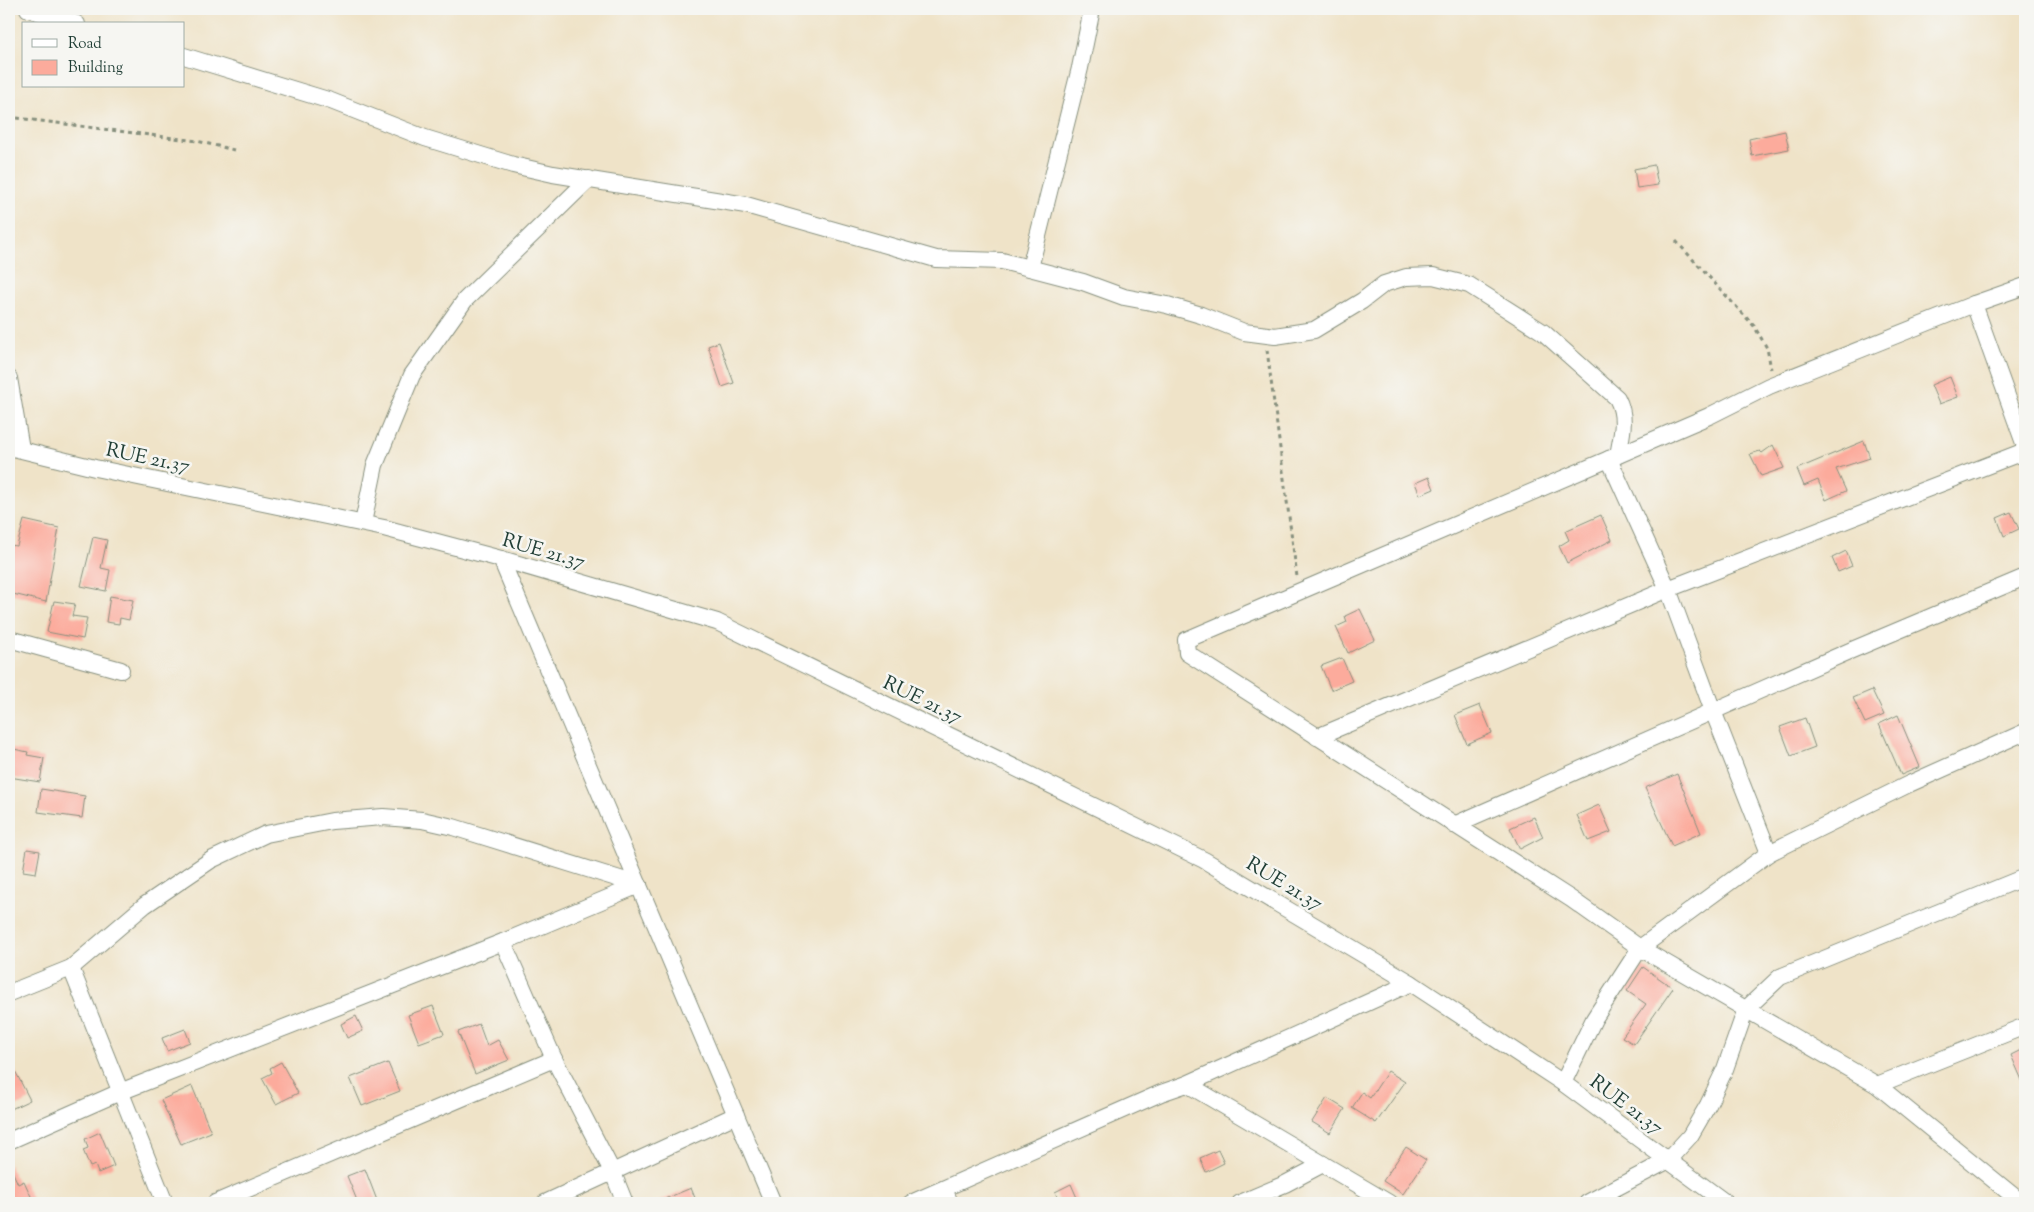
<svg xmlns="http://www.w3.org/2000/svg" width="2034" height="1212" font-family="'Sorts Mill Goudy',serif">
<rect width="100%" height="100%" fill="#f6f6f2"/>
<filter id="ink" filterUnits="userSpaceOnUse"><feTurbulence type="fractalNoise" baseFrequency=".02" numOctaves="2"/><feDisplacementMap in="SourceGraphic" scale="10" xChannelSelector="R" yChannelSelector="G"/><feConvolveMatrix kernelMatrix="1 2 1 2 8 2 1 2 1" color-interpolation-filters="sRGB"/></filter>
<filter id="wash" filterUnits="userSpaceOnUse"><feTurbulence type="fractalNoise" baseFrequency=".0096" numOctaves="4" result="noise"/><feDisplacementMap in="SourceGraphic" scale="20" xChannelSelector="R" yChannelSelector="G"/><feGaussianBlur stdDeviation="1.12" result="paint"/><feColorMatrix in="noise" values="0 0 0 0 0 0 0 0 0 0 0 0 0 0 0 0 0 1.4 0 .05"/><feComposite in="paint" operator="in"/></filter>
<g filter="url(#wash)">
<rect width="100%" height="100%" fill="#efe3c8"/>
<g id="blocks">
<g fill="#fcab9c">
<polygon points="1785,131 1789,149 1752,156 1749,139"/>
<polygon points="1654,165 1658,185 1637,188 1634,169"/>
<polygon points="719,342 734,383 722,387 708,346"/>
<polygon points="1950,377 1958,397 1939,404 1931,385"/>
<polygon points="1864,441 1870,458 1836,469 1846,491 1826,500 1818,480 1804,486 1797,469"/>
<polygon points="1773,445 1784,468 1761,476 1750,454 1760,451 1762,453"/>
<polygon points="1429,477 1434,489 1420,495 1415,483"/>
<polygon points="2011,512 2019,529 2004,536 1997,518"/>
<polygon points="1601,515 1612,540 1567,563 1559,546 1569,540 1565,531"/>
<polygon points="24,520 59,528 46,602 9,593 9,545 17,546"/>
<polygon points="93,537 107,540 101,568 110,570 106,591 81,586"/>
<polygon points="1846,551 1852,566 1838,572 1832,558"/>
<polygon points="110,596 133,600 129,620 120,618 119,624 106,622"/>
<polygon points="54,601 75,604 72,616 87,618 83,639 47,632"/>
<polygon points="1360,609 1375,640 1348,653 1336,627 1347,622 1345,616"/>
<polygon points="1342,658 1352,681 1331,690 1321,666"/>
<polygon points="1872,690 1884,715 1865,723 1853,698"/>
<polygon points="1480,705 1492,733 1467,744 1455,715"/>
<polygon points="1898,715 1920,767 1901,775 1879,724"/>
<polygon points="1805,718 1815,747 1791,756 1780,727"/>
<polygon points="9,748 28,752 27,755 44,758 40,782 9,777"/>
<polygon points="1677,774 1701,833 1672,846 1645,788"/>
<polygon points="41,789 85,796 82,818 38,812"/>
<polygon points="1599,805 1611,832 1588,841 1577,815"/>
<polygon points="1534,817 1543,837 1520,849 1510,828"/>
<polygon points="27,849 40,851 36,873 23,871"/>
<polygon points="1643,967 1673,988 1634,1044 1622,1037 1646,1004 1627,991"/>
<polygon points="433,1006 444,1034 419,1043 408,1015"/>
<polygon points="356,1016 363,1031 347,1038 341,1024"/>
<polygon points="479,1024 487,1046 498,1040 509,1060 475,1074 458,1032"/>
<polygon points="185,1029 190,1042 167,1051 162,1038"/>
<polygon points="2025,1048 2025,1087 2011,1055"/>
<polygon points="9,1059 30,1100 9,1110"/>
<polygon points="281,1062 298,1093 276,1104 262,1078 272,1073 270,1068"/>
<polygon points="388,1063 400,1091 362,1106 350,1078"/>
<polygon points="1388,1071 1405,1082 1376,1123 1352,1108 1362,1092 1370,1098"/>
<polygon points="192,1086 211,1132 181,1144 161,1100"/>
<polygon points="1327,1098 1345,1109 1330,1133 1312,1122"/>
<polygon points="100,1132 114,1166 98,1173 95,1165 90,1167 83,1150 88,1148 85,1139"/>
<polygon points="1406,1147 1426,1160 1403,1194 1383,1181"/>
<polygon points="1218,1150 1224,1163 1206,1172 1200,1158"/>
<polygon points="9,1164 18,1184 24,1181 34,1203 13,1203 9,1195"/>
<polygon points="365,1169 378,1203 358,1203 347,1176"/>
<polygon points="1071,1184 1078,1200 1070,1203 1060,1203 1055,1192"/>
<polygon points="691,1188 697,1203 655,1203"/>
</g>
</g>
</g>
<g filter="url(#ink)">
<use href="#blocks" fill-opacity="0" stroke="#87907e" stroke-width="1"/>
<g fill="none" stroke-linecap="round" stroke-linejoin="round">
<g stroke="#87907e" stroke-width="18">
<g id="street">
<polyline points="28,9 77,24"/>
<path d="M184 56 331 101 425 138 513 165 553 174 746 205 936 259 1002 261 1083 282 1124 297 1167 305 1201 315 1244 332 1275 336 1314 330 1362 301 1384 284 1406 277 1433 276 1469 285 1543 332 1617 398C1627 417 1622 434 1618 455"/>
<polyline points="1030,268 1080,68 1092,9"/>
<polyline points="2025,286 1974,304 1769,386 1709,416 1609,459 1186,640 1187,653 1571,899 1640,948 1769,853 1909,784 2025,732"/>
<polyline points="1974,304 2025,446"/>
<polyline points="9,378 21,449"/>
<polyline points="9,447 95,468 384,528 501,559 717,622 1204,860 1411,983 1563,1083 1726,1203"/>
<polyline points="1609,459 1668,589 1713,711 1769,853"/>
<polyline points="363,523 375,465 412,375 465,300 589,179"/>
<polyline points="501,559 773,1203"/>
<polyline points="9,639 121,670"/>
<polyline points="1317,737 1668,589 2025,451"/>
<polyline points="1454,825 1852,650 2025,577"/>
<polyline points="503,942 554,1059 613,1173 625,1203"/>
<polyline points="71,968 165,1203"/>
<polyline points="9,993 71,968 145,905 211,860 266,834 332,821 383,817 422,820 453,827 639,885"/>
<polyline points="1563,1083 1594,1019 1640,948 1877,1085 2022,1203"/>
<polyline points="1187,1084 1389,1203"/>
<polyline points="1877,1085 2025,1026"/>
<polyline points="9,1141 120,1092 503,942 639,885"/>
<polyline points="944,1189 950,1203"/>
<polyline points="215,1203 554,1059"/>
<polyline points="545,1203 736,1115"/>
<polyline points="911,1203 1161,1093 1187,1084 1411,983"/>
<polyline points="1240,1203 1285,1184 1323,1164"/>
<polyline points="1587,1203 1667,1161 1690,1136 1708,1105 1725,1069 1746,1009 1780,977 2025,877"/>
</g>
</g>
<g stroke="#87907e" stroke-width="3" stroke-dasharray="4 4" stroke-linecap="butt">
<polyline points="9,117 197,141 234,150"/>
<polyline points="1676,241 1754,326 1767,348 1771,369"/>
<polyline points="1267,350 1297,577"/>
</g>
<use href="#street" stroke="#fff" stroke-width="16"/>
</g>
</g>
<g text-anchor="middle" stroke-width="5" stroke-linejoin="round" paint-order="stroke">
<g font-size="20" fill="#1f3d34" stroke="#f6f6f2">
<text transform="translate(148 457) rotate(12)" y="7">RUE 21.37</text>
<text transform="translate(544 550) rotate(16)" y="7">RUE 21.37</text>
<text transform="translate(923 699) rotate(26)" y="7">RUE 21.37</text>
<text transform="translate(1285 883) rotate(31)" y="7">RUE 21.37</text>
<text transform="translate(1627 1104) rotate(37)" y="7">RUE 21.37</text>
</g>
</g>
<rect width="2034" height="1212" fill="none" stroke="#f6f6f2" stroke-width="30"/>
<rect x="22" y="22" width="162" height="65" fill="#f6f6f2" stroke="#a0aca6"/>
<rect x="32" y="39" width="25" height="8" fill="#ffffff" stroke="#a0aca6"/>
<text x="68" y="48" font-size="15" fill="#1f3d34">Road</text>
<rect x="32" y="60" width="25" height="15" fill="#fcab9c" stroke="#a0aca6"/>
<text x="68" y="72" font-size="15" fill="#1f3d34">Building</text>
</svg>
